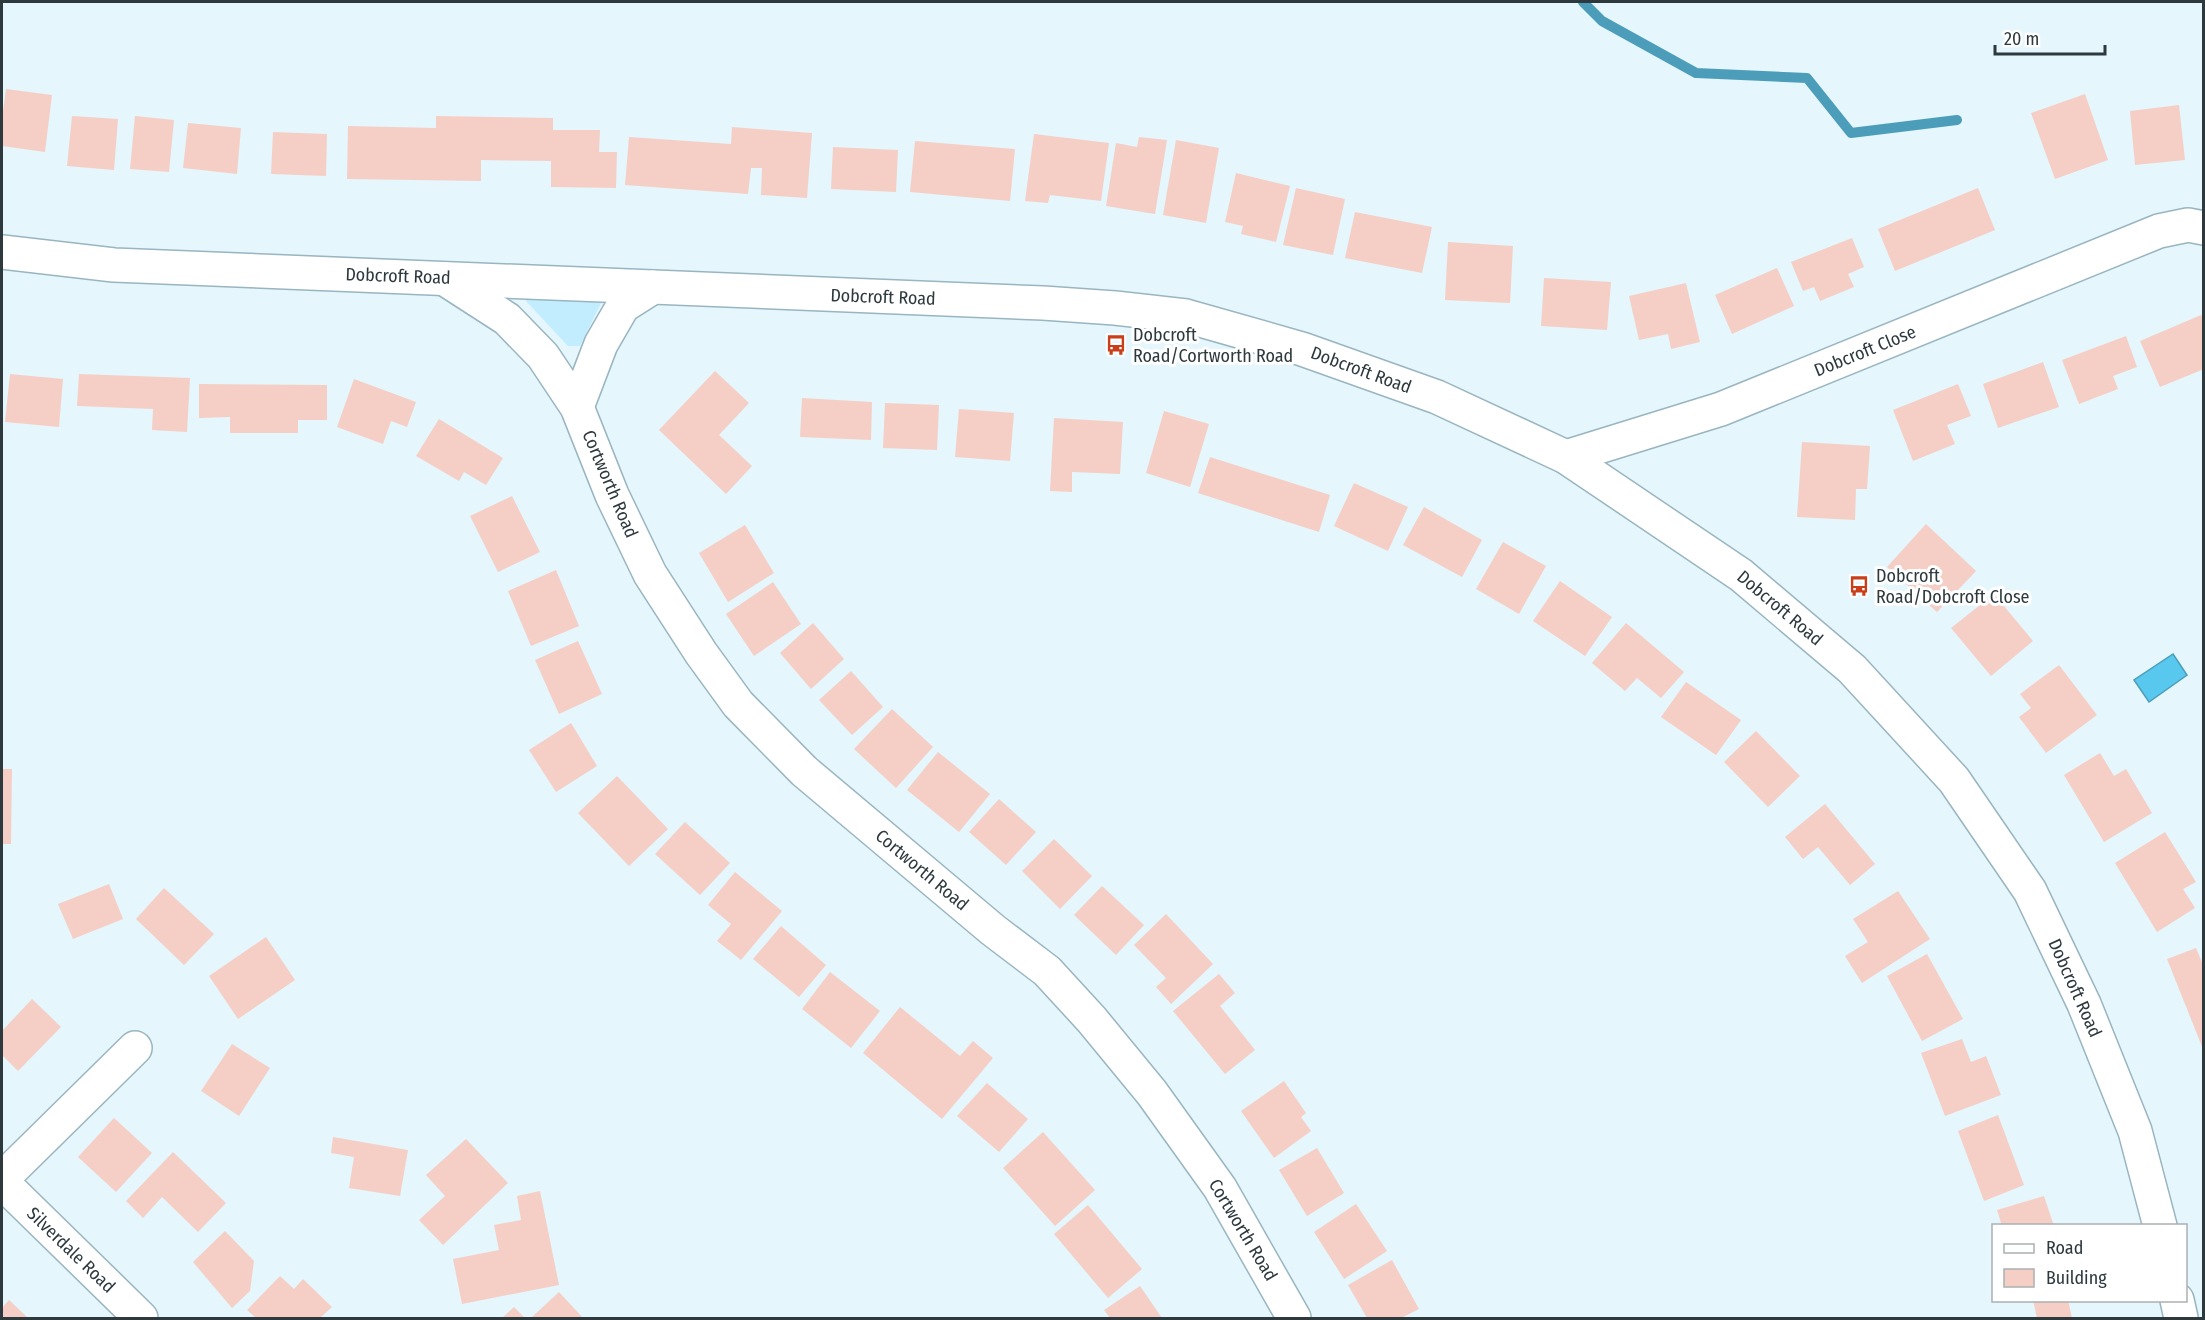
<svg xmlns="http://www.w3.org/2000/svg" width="2205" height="1320" font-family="'Fira Sans Condensed',sans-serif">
<rect width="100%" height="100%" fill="#e5f6fd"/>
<polygon fill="#c2edff" points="530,286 603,299 580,346 568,346 526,301"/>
<polygon fill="#59c8ef" stroke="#4c9dba" stroke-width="1.5" points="2173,654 2187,675 2149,702 2134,680"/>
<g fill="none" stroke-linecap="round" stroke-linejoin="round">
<polyline stroke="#4c9dba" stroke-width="10" points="1583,2 1602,21 1696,73 1807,78 1851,133 1957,120"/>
</g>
<g fill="#f5cfc5">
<polygon points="6,89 52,95 45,152 2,146 2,119"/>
<polygon points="2085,94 2108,160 2055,179 2031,113"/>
<polygon points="2179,105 2185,160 2135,165 2130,111"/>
<polygon points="72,116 118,119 114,170 67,166"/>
<polygon points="135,116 174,120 169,172 130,169"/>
<polygon points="436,116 553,118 553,130 600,130 599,152 617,152 616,188 551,187 551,161 481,160 481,181 347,179 348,126 436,128"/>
<polygon points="188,123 241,128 237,174 183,168"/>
<polygon points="732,127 812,133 807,198 761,195 762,168 751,168 748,194 625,185 629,137 731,144"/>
<polygon points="273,132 327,134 326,176 271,174"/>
<polygon points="1034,134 1109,143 1101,201 1050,195 1048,203 1025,201"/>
<polygon points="1139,137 1167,140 1155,214 1106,206 1116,143 1137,147"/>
<polygon points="1176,140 1219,148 1206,223 1163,215"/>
<polygon points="915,141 1015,149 1010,201 910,192"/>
<polygon points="833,147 898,150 896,192 831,189"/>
<polygon points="1236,173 1290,186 1276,242 1241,234 1243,226 1225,222"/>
<polygon points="1296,188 1345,199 1333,255 1283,245"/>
<polygon points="1978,188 1995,230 1895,271 1878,229"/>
<polygon points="1355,212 1432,227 1422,273 1345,258"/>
<polygon points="1852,238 1864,267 1848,274 1854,287 1820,301 1814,287 1803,291 1791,262"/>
<polygon points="1448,242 1513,246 1510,303 1445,300"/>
<polygon points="1777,268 1794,306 1732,334 1715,295"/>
<polygon points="1544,278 1611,282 1607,330 1541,326"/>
<polygon points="1686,283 1700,342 1671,349 1668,334 1639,340 1629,296"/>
<polygon points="2201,315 2204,321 2204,369 2160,387 2140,341"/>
<polygon points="2126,336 2137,367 2113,376 2118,389 2079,404 2062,360"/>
<polygon points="2043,362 2059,407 1998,428 1983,384"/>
<polygon points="715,371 749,403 719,435 752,466 726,494 659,430"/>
<polygon points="10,374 63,379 59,427 5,422"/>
<polygon points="79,374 190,378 187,432 152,430 153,409 77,406"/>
<polygon points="354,379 416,402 407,427 391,421 383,444 337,427"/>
<polygon points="199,384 327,385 327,420 298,420 298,433 230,433 230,417 199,418"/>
<polygon points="1958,384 1971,416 1947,425 1955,444 1913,461 1893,410"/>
<polygon points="802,398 872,402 871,440 800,437"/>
<polygon points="885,403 939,405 937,450 883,448"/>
<polygon points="959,409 1014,413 1010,461 955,457"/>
<polygon points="1164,411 1209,424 1190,487 1146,473"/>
<polygon points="1054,418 1123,422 1120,474 1072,472 1072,492 1050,491"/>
<polygon points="439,419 503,458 486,485 464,472 459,481 416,456"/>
<polygon points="1802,442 1870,446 1867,489 1856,489 1855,520 1797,517"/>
<polygon points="1210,457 1330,495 1319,532 1198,493"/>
<polygon points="1354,483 1408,507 1388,551 1334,526"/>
<polygon points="512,496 540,552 498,572 470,516"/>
<polygon points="1424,507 1482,540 1462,577 1403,545"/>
<polygon points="1926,524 1976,571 1937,612 1887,567"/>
<polygon points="745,525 774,573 728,602 699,553"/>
<polygon points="1503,542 1546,566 1519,614 1476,589"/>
<polygon points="556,570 579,626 531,646 508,591"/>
<polygon points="1560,581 1612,617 1585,656 1533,621"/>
<polygon points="773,582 801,624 754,656 726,614"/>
<polygon points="1994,594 2033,641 1991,676 1951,628"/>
<polygon points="813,623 844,659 811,689 780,653"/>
<polygon points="1626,623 1684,672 1661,698 1637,678 1625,691 1592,663"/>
<polygon points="578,641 602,694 559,714 535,660"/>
<polygon points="2059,665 2097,715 2046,753 2019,717 2031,708 2020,694"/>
<polygon points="851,671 883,707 852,735 819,700"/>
<polygon points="1686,682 1741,720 1716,755 1661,717"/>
<polygon points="892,709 933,747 896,788 854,749"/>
<polygon points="571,723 597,766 556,792 529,750"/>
<polygon points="1756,731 1800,776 1768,807 1724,762"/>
<polygon points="938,752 990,794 959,832 907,790"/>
<polygon points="2100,753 2114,776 2126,769 2152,813 2104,842 2064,775"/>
<polygon points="2,769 12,769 11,844 2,844"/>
<polygon points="617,776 668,829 629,866 578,813"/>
<polygon points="999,799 1036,832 1006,865 969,832"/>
<polygon points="1825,804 1875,864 1850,885 1818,847 1803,859 1785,837"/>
<polygon points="685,822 730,863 700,895 655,854"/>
<polygon points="2165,832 2196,882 2183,889 2195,908 2157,932 2115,863"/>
<polygon points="1054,839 1092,876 1060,909 1022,871"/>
<polygon points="735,872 782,911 741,960 717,941 731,924 708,905"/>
<polygon points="109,884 123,919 73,939 58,904"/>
<polygon points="1102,886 1144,925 1116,955 1074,915"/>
<polygon points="164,888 214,934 184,965 136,919"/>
<polygon points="1898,891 1930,939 1862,983 1845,956 1868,942 1853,919"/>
<polygon points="1166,914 1213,964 1171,1004 1156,987 1166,978 1134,945"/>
<polygon points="781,926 826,965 799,997 753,959"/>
<polygon points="266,937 295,980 238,1019 209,976"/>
<polygon points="2196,948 2204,967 2203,1049 2167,959"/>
<polygon points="1927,954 1963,1019 1922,1041 1887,976"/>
<polygon points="830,972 880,1011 851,1048 802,1009"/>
<polygon points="1219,974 1235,993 1220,1006 1255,1050 1225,1074 1173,1011"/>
<polygon points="32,999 61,1027 18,1071 2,1055 2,1031"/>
<polygon points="900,1007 960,1056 973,1041 993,1058 942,1119 863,1053"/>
<polygon points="1962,1039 1971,1062 1986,1056 2001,1095 1945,1116 1921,1053"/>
<polygon points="232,1044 270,1068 239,1116 201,1091"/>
<polygon points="1284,1081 1306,1113 1301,1117 1311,1131 1274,1158 1241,1111"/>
<polygon points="987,1083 1028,1119 999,1152 957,1116"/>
<polygon points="1998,1115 2024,1185 1984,1201 1958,1131"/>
<polygon points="114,1118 152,1153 116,1192 78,1157"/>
<polygon points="1043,1132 1095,1190 1055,1226 1003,1168"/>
<polygon points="333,1137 408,1150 400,1196 349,1188 354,1157 331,1153"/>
<polygon points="466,1139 508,1183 443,1245 419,1220 445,1196 426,1175"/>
<polygon points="1317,1148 1344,1193 1307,1216 1279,1170"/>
<polygon points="173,1152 226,1203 198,1232 162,1197 143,1218 126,1201"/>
<polygon points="540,1191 559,1285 462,1304 453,1259 499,1250 494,1225 521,1220 517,1196"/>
<polygon points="2044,1196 2054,1226 2002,1226 1997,1210"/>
<polygon points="1356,1204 1387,1251 1344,1279 1314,1232"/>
<polygon points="1088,1205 1142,1269 1108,1298 1054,1234"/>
<polygon points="225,1231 254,1261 250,1291 232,1308 193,1262"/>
<polygon points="1392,1260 1419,1309 1401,1318 1367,1318 1348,1285"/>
<polygon points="280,1276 294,1289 303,1279 332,1307 320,1318 256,1318 247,1310"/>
<polygon points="1140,1286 1162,1318 1110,1318 1104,1310"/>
<polygon points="559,1292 583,1318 531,1318"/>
<polygon points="9,1300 28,1318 2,1318 2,1308"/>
<polygon points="2033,1300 2068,1300 2072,1318 2037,1318"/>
<polygon points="514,1307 525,1318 502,1318"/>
</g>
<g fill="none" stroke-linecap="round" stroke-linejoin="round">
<g stroke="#99b5c0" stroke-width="36">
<g id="minor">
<polyline points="2,252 114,265 1043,303 1115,308 1186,316 1302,349 1437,397 1566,457 1741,575 1852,669 1954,780 2030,891 2084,1004 2135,1131 2160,1226"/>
<polyline points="445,279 507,319 543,356 577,407 612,495 650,574 701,653 738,704 804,771 993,930 1047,971 1092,1020 1152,1093 1220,1188 1294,1318"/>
<polyline points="577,407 601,344 623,306 653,287"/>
<polyline points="1566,457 1721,409 2159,231 2188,225 2204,228"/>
<polyline points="2,1179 135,1048"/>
<polyline points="2,1182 141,1318"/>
<polyline points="2177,1300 2181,1318"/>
</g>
</g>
<use href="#minor" stroke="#fff" stroke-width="33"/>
</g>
<defs>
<g id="bus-bare" transform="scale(1.62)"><path d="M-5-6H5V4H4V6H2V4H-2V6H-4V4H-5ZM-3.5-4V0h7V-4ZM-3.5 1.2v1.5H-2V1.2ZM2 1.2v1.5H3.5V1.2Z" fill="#c83f19" stroke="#fff" stroke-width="2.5" paint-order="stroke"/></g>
</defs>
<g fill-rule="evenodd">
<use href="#bus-bare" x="1116" y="345"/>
<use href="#bus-bare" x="1859" y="586"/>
</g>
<g text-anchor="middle" stroke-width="6" stroke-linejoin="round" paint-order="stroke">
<g font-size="18" fill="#2d393d" stroke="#fff">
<text transform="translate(398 276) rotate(2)" y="6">Dobcroft Road</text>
<text transform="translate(883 297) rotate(2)" y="6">Dobcroft Road</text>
<text transform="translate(1865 351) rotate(-22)" y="6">Dobcroft Close</text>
<text transform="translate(1361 370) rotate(20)" y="6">Dobcroft Road</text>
<text transform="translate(610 484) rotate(67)" y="6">Cortworth Road</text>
<text transform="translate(1780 608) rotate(40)" y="6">Dobcroft Road</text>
<text transform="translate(922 870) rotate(40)" y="6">Cortworth Road</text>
<text transform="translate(2075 988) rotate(66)" y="6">Dobcroft Road</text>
<text transform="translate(1243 1230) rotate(59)" y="6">Cortworth Road</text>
<text transform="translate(71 1250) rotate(44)" y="6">Silverdale Road</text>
</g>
<g font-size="18" fill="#2d393d" stroke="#fff" text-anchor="start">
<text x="1133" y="341">Dobcroft<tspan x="1133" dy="21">Road/Cortworth Road</tspan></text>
<text x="1876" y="582">Dobcroft<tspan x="1876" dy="21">Road/Dobcroft Close</tspan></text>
</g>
</g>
<rect width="2205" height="1320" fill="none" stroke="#2d393d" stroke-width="6"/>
<rect x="1992" y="1224" width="195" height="78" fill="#ffffff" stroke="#abb0b1" stroke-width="1.5"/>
<rect x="2004" y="1244" width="30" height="9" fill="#ffffff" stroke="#abb0b1" stroke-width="1.5"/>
<text x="2046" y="1254" font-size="18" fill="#2d393d">Road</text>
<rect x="2004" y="1269" width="30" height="18" fill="#f5cfc5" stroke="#abb0b1" stroke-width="1.5"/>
<text x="2046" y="1284" font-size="18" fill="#2d393d">Building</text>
<path d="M1995 45v9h110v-9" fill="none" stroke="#2d393d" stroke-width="3"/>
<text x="2004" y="45" font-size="18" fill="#2d393d" stroke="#ffffff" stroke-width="4.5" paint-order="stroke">20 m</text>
</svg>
